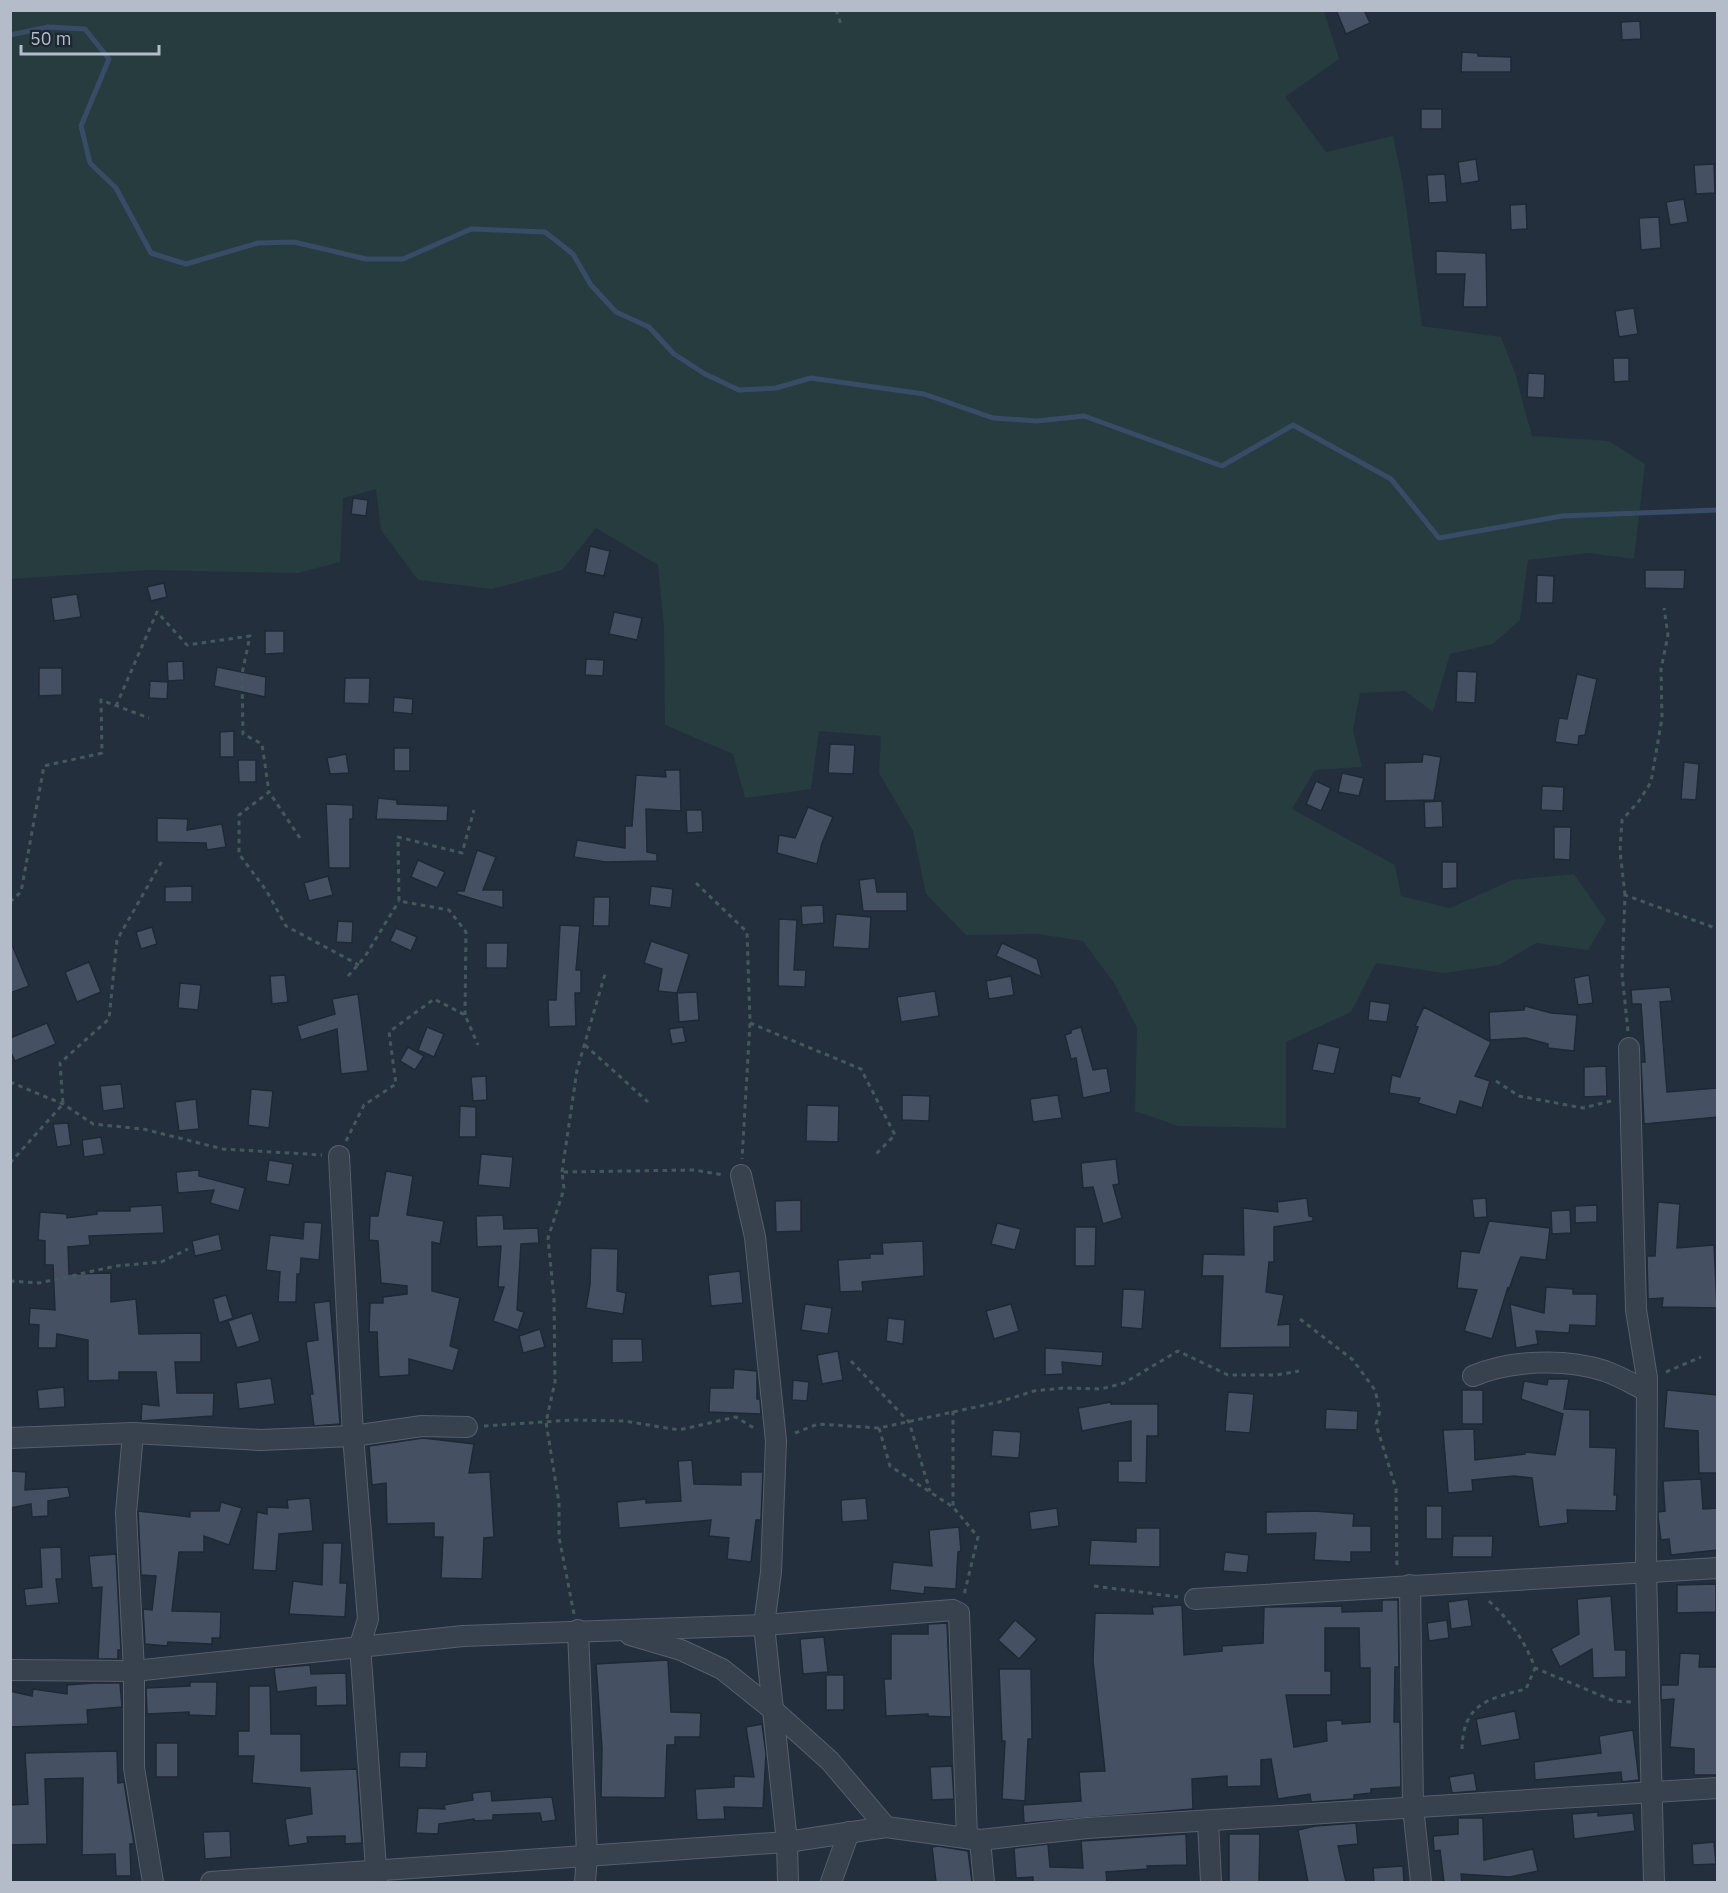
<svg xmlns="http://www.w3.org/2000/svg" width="1728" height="1893" font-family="'IBM Plex Sans',sans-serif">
<rect width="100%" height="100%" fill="#242f3e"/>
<polygon fill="#263c3f" points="10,11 1324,11 1339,59 1285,97 1326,152 1393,136 1403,184 1422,326 1501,337 1515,373 1532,436 1609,441 1645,464 1634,559 1589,553 1528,560 1520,620 1493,644 1450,654 1433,712 1405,691 1360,693 1353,730 1362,767 1315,770 1292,809 1395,865 1401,896 1450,908 1512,880 1574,874 1606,920 1588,950 1536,943 1499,965 1444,973 1376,963 1351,1012 1286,1042 1286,1128 1178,1126 1135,1111 1137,1028 1114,983 1083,941 1038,934 966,935 926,894 913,831 879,773 881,736 819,731 811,789 745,798 733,754 665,725 664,628 658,565 596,528 562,570 492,589 418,580 381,530 376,489 343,498 340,562 298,573 147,570 11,579"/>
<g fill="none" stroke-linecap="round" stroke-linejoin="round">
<polyline stroke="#394c67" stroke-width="5" points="10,35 48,27 85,29 109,59 81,126 90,163 116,188 151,253 186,264 258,243 294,242 366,259 403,259 471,229 545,232 573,254 591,285 616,312 649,327 674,354 705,374 739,390 776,388 811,378 924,394 993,418 1037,421 1084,416 1222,466 1293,425 1391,479 1439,538 1562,516 1718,510"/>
</g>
<g fill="#455162" stroke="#1f2835" stroke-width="1.5" fill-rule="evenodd">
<polygon points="1336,10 1364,10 1370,23 1346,34"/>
<polygon points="1640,21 1641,39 1622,40 1621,22"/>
<polygon points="1462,52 1478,53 1478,56 1511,57 1511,72 1461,72"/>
<rect x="1421" y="109" width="21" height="20"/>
<polygon points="1476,159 1479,181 1461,184 1458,162"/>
<polygon points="1714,164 1715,193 1696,194 1694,165"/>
<polygon points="1445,174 1447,202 1429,203 1427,175"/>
<polygon points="1684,199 1688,222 1670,225 1666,202"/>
<polygon points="1526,204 1527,229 1511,230 1510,205"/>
<polygon points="1659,217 1661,248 1641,250 1639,218"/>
<polygon points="1436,251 1486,253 1487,307 1463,307 1465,274 1436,274"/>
<polygon points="1634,308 1638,334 1619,337 1615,311"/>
<polygon points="1613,358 1629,358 1629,381 1614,382"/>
<polygon points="1528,373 1545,374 1544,398 1527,397"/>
<polygon points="353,498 368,500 366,516 351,514"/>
<polygon points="590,546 610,551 604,576 585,572"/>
<polygon points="1645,570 1685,570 1684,589 1645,588"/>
<polygon points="1537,575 1554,576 1553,603 1536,603"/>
<polygon points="164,583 167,597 151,601 147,587"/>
<polygon points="77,594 81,617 54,621 51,598"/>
<polygon points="614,612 642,618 637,640 609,634"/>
<polygon points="265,631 284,631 284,653 265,654"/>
<polygon points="586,659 604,660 603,676 585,675"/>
<polygon points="183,661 184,680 168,681 167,662"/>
<polygon points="217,667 266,677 265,697 214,686"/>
<polygon points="39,668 62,668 62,695 39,696"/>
<polygon points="1457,671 1477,672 1475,703 1456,702"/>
<polygon points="1577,674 1597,679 1585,735 1579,736 1578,745 1555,742 1559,718 1567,719"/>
<polygon points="345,678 370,678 369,704 344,703"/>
<polygon points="150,681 168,682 167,699 149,698"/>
<polygon points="394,697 413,699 412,714 393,712"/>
<polygon points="234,731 234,757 220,757 220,732"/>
<polygon points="830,744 855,745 853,774 828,773"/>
<rect x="394" y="748" width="16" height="23"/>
<polygon points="346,754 349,773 330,774 327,758"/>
<polygon points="1423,754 1441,757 1434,800 1385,801 1385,763 1422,762"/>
<polygon points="238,760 256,760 256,782 239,782"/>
<polygon points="1684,762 1699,764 1696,800 1681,799"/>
<polygon points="665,770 680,770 681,811 646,809 647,852 657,854 657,861 606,862 574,857 577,840 625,848 625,826 632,826 636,775 666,777"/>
<polygon points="1342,773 1364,778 1359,796 1338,792"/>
<polygon points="1316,781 1331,788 1321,811 1306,804"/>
<polygon points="1542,786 1564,787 1563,811 1541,810"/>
<polygon points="378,798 397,800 397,804 448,806 447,821 376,819"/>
<polygon points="1442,801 1443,827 1425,828 1424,802"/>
<polygon points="326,804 353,805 353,819 350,819 350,868 329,868"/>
<polygon points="808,807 833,817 822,843 817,864 777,853 779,835 795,838"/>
<polygon points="686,810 702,810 703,832 687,833"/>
<polygon points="157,818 188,819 187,830 222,824 226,847 207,850 206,843 157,842"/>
<polygon points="1554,827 1571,827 1570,860 1554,859"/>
<polygon points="477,850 496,857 483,890 503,890 503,908 457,894 457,891 464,891"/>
<polygon points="418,860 445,872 437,888 411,877"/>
<polygon points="1442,862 1457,862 1457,888 1442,889"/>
<polygon points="328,876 333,895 309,901 304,883"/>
<polygon points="875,878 877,892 907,892 907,911 863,911 859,880"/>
<polygon points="192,886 192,902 165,902 165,887"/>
<polygon points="651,886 673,889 671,908 649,905"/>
<polygon points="594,897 610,897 609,926 593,926"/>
<polygon points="823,905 824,923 802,925 801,906"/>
<polygon points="836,914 871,917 869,949 833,947"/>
<polygon points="779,919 797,920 794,970 806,970 805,987 778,986"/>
<polygon points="338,921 353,922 352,943 336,942"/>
<polygon points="560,925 580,926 576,970 581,970 581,993 575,993 576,1026 549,1027 548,1000 556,1000"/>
<polygon points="152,927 157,944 141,949 136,932"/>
<polygon points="396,928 417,937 411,951 390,941"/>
<polygon points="10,940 29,986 10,993"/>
<polygon points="651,941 689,954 677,993 658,991 662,969 644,963"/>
<polygon points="486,943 508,943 507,968 486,968"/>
<polygon points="1002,943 1037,959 1042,977 996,956"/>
<polygon points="89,962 101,992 77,1002 65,972"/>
<polygon points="285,975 288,1002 272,1004 270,976"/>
<polygon points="1589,975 1593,1003 1578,1005 1574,978"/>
<polygon points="1011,976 1014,995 989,999 986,981"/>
<polygon points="180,983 201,985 198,1010 178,1008"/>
<polygon points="1670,987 1672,1001 1660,1002 1667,1092 1718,1088 1718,1117 1644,1124 1641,1062 1645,1062 1641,1004 1632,1004 1631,990"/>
<polygon points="935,991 939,1016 901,1022 897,997"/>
<polygon points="697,992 699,1020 679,1022 677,993"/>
<polygon points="358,994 368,1071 341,1074 337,1029 301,1040 297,1026 335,1014 332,999"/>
<polygon points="1370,1001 1390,1004 1387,1022 1368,1020"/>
<polygon points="1525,1006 1551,1013 1577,1015 1574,1051 1548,1048 1548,1044 1526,1038 1490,1040 1489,1012 1524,1010"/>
<polygon points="1424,1007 1491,1042 1475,1076 1490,1081 1482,1108 1460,1101 1456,1115 1418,1103 1420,1098 1389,1093 1392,1075 1400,1077 1418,1027 1415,1026"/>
<polygon points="47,1023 56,1044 15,1061 10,1051 10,1038"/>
<polygon points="427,1027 444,1034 434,1057 418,1050"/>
<polygon points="683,1027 686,1042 672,1044 669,1029"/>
<polygon points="1081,1027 1093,1070 1107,1068 1111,1092 1083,1098 1076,1058 1071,1059 1065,1035 1071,1033 1071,1030"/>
<polygon points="1318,1043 1340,1048 1334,1074 1312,1070"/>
<polygon points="408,1047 424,1056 415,1070 400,1061"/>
<polygon points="1606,1066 1607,1096 1584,1097 1584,1067"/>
<polygon points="486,1076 487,1100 473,1101 471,1077"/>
<polygon points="121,1084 124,1108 103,1111 100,1086"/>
<polygon points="251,1089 273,1091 269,1128 248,1125"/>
<polygon points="902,1095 930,1096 929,1121 902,1120"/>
<polygon points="1058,1095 1062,1118 1033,1122 1030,1099"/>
<polygon points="196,1099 199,1129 179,1131 175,1102"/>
<polygon points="807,1105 839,1106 838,1142 806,1141"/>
<polygon points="460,1106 476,1107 476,1137 459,1137"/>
<polygon points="68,1123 71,1145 57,1147 53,1124"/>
<polygon points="101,1137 104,1154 84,1157 82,1140"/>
<polygon points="481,1154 513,1157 510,1188 478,1185"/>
<polygon points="1116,1159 1119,1184 1113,1185 1122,1218 1103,1224 1093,1187 1083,1188 1081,1163"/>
<polygon points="269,1160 293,1164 289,1185 266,1181"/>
<polygon points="199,1170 199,1176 245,1188 239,1211 210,1203 214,1190 178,1193 176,1172"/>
<polygon points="386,1171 413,1176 407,1215 444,1221 440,1244 432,1242 432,1291 460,1298 450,1346 459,1349 453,1371 409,1359 409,1375 379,1377 377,1332 369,1332 370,1303 383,1303 383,1297 407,1294 407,1286 381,1283 378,1241 369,1240 370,1216 378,1216"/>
<polygon points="1307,1198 1309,1216 1313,1217 1313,1221 1274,1227 1274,1262 1269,1262 1266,1292 1284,1295 1278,1325 1290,1324 1290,1347 1220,1348 1223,1276 1202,1276 1203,1254 1244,1255 1243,1208 1278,1212 1277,1202"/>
<polygon points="1486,1198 1487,1217 1474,1218 1472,1199"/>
<polygon points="801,1200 801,1231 776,1232 775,1201"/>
<polygon points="1658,1202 1680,1204 1677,1248 1714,1245 1717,1308 1662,1307 1663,1298 1648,1299 1647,1256 1655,1256"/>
<polygon points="162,1205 164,1233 89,1236 90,1245 68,1247 69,1274 111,1273 111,1302 136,1299 139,1334 201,1333 201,1362 175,1362 177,1393 214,1393 213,1416 141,1421 142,1404 159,1406 156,1372 119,1372 119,1380 88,1381 88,1340 57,1334 56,1348 38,1348 39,1325 29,1324 30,1308 55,1310 53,1265 45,1265 45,1241 38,1240 40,1212 67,1214 67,1218 97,1214 97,1211 130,1211 130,1207"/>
<polygon points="1597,1205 1597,1222 1575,1223 1575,1206"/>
<polygon points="1570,1210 1571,1233 1552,1234 1551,1211"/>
<polygon points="503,1215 504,1229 538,1228 539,1243 521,1244 517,1310 524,1312 518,1330 493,1321 504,1287 498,1287 501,1246 477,1247 476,1216"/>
<polygon points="1489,1221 1550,1228 1546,1260 1521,1257 1519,1261 1508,1292 1508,1287 1492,1339 1464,1331 1477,1290 1457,1288 1461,1251 1479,1253"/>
<polygon points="304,1222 322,1223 319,1260 301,1258 300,1274 297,1274 296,1302 278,1302 280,1272 266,1270 270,1235 303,1239"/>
<polygon points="997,1223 1021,1229 1015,1250 991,1244"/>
<polygon points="1075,1227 1096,1227 1095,1266 1075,1266"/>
<polygon points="219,1234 222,1250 195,1256 192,1241"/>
<polygon points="923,1241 924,1276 862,1282 863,1291 840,1292 838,1260 870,1258 870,1254 883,1254 882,1243"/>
<polygon points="591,1248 618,1249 617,1291 626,1293 623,1314 586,1308 590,1285"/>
<polygon points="740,1271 743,1303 711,1306 708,1275"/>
<polygon points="1546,1287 1573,1289 1573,1294 1597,1294 1596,1326 1570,1325 1569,1333 1536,1331 1538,1344 1516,1348 1510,1304 1544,1313"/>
<polygon points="1123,1289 1145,1290 1142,1329 1121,1327"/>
<polygon points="226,1295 233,1318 219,1323 213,1299"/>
<polygon points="330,1301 340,1424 314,1426 310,1394 313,1394 306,1342 318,1340 314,1303"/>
<polygon points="805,1304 832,1308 828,1334 801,1330"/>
<polygon points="1011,1304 1019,1331 994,1339 986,1311"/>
<polygon points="252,1313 260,1341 237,1348 228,1321"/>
<polygon points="888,1318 905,1320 903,1344 886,1341"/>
<polygon points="540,1329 545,1347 523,1353 519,1336"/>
<polygon points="612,1339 642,1339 643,1362 612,1363"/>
<polygon points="1045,1348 1103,1352 1102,1366 1062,1362 1063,1374 1045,1375"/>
<polygon points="838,1351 843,1380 822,1384 817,1355"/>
<polygon points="734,1369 757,1371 757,1399 760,1399 761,1414 709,1412 710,1388 733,1388"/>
<polygon points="271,1378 275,1404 239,1409 236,1383"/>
<polygon points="1548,1379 1569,1379 1564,1409 1590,1410 1590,1447 1616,1448 1614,1495 1617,1495 1616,1511 1567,1510 1568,1523 1539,1527 1532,1478 1514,1476 1472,1480 1473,1491 1448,1493 1443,1430 1474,1429 1475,1460 1525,1454 1525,1452 1555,1455 1563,1414 1521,1399 1524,1381 1547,1385"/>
<polygon points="793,1380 809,1382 807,1401 792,1400"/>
<polygon points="64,1387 65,1407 39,1409 37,1390"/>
<rect x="1462" y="1390" width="21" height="34"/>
<polygon points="1667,1390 1718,1395 1718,1473 1699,1473 1698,1431 1664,1428"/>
<polygon points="1228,1392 1254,1394 1250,1433 1225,1431"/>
<polygon points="1111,1402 1111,1404 1158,1404 1158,1436 1147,1436 1146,1483 1118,1482 1118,1461 1131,1461 1131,1421 1082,1431 1078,1408"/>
<polygon points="1326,1409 1358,1411 1357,1430 1325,1429"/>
<polygon points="993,1430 1021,1432 1019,1458 991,1456"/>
<polygon points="423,1438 474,1444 469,1473 490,1472 494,1537 484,1538 482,1579 441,1578 443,1537 434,1537 434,1523 387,1524 386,1483 372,1485 369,1446"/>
<polygon points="692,1460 694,1484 741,1485 741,1472 763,1472 761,1520 756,1520 751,1562 727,1559 729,1538 709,1536 711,1520 619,1528 617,1502 646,1499 646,1503 681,1501 678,1461"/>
<polygon points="10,1471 26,1472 25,1490 68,1487 70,1497 48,1501 48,1516 32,1517 31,1504 10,1508"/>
<polygon points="1701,1479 1703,1509 1718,1508 1718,1550 1671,1555 1669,1539 1661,1540 1658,1517 1658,1512 1665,1511 1663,1481"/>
<polygon points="310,1498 313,1531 279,1534 276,1571 253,1570 257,1512 267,1514 267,1507 288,1508 287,1500"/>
<polygon points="866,1498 868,1520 842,1522 841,1500"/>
<polygon points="221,1502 242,1508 229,1545 204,1536 204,1552 179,1552 172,1611 221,1612 220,1638 212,1638 212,1644 168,1642 167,1646 145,1644 143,1609 152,1610 156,1576 141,1575 138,1511 190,1517 190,1511 219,1511"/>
<rect x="1426" y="1506" width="16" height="33"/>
<polygon points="1057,1508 1059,1526 1031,1530 1029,1512"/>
<polygon points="1314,1511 1354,1514 1353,1526 1371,1526 1371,1552 1351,1552 1351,1562 1314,1560 1316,1533 1266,1534 1266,1512"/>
<polygon points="959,1527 961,1551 958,1552 956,1589 925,1587 924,1594 890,1590 893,1562 932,1566 929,1530"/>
<polygon points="1136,1528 1160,1528 1160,1567 1089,1565 1091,1540 1136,1542"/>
<polygon points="1453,1536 1493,1536 1492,1557 1452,1557"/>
<polygon points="323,1543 342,1543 340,1583 347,1583 345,1617 289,1614 293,1581 322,1585"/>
<polygon points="61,1547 62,1579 56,1579 59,1603 26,1606 24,1589 42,1587 40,1548"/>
<polygon points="1225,1552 1249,1555 1247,1573 1223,1571"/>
<polygon points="116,1554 121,1650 118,1650 118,1659 98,1659 102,1587 92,1588 89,1556"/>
<polygon points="1716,1584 1716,1612 1677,1613 1677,1585"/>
<polygon points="1611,1596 1615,1650 1626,1650 1626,1677 1593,1678 1592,1649 1560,1667 1551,1649 1579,1634 1577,1599"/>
<polygon points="1468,1599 1472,1626 1451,1629 1448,1602"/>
<path d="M1382 1600H1398L1399 1667H1395L1394 1722H1400L1401 1787 1371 1789V1793L1354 1795V1799L1311 1802 1310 1794 1278 1799 1271 1759 1261 1760V1786L1227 1787V1776L1192 1779 1193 1809 1024 1823 1023 1805 1081 1801 1079 1772 1105 1771 1093 1661 1095 1613 1153 1614 1152 1607 1182 1605 1184 1655 1222 1651V1646L1263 1643 1264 1607 1342 1606V1612L1382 1611ZM1325 1628H1359L1360 1668H1370V1722L1342 1724V1720L1326 1721 1327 1741 1294 1747 1286 1695H1331V1671H1325Z"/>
<polygon points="1015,1620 1037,1639 1019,1659 998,1640"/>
<polygon points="1447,1620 1449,1638 1429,1641 1427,1623"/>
<polygon points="947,1623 951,1717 928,1716 928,1714 886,1716 884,1679 891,1679 891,1634 928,1634 928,1624"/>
<polygon points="824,1637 828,1672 803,1674 800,1639"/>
<polygon points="1680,1653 1700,1654 1699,1667 1718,1667 1718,1775 1694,1775 1694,1749 1670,1747 1674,1699 1661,1700 1661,1685 1678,1685"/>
<polygon points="668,1660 671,1712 701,1713 700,1737 675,1737 675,1745 667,1745 665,1798 601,1797 602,1748 596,1664"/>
<polygon points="310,1665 311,1674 346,1673 347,1705 316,1706 316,1687 277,1692 274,1668"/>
<polygon points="999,1669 1031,1669 1032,1739 1028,1739 1025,1801 1002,1799 1005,1741 1002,1741"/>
<rect x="826" y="1675" width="18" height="35"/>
<polygon points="190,1682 217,1682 216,1716 189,1715 189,1712 147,1714 146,1688 190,1686"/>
<polygon points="94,1683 120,1683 122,1707 87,1710 88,1724 10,1727 10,1691 32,1696 33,1689 67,1694 67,1685"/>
<polygon points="249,1686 270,1686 271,1734 301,1734 301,1771 357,1769 362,1843 345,1844 345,1836 307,1837 308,1843 289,1846 285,1819 312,1814 310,1788 252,1783 254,1756 238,1756 238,1731 249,1731"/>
<polygon points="1515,1711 1520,1739 1481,1746 1476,1719"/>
<polygon points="762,1724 766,1754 763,1808 724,1807 725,1819 697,1820 695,1789 734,1787 734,1776 754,1777 746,1727"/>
<polygon points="1633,1730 1639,1780 1622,1782 1621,1772 1535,1780 1534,1762 1601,1753 1599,1736"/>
<rect x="156" y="1743" width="22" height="34"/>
<polygon points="117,1751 118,1783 124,1782 134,1844 130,1844 131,1876 116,1876 115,1854 82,1855 83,1778 45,1779 47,1844 10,1845 10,1805 28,1804 25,1753"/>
<polygon points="400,1752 427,1752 426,1768 399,1767"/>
<polygon points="952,1766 954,1799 932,1800 930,1767"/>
<polygon points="1474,1773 1477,1791 1452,1793 1449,1777"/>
<polygon points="491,1791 492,1801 552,1797 556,1820 542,1822 540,1813 493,1815 493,1820 474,1821 474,1819 439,1824 438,1834 416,1833 418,1808 445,1809 444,1805 473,1800 472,1793"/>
<polygon points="1598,1812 1598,1816 1633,1813 1635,1831 1574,1839 1572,1814"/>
<polygon points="1458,1818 1483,1818 1484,1860 1533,1849 1538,1871 1510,1877 1461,1874 1462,1882 1444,1882 1440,1850 1434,1851 1433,1836 1458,1834"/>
<polygon points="1356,1823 1358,1844 1338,1846 1346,1882 1308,1882 1298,1830 1315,1826"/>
<polygon points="230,1831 231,1857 205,1859 203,1832"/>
<polygon points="1186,1834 1187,1865 1147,1866 1148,1869 1106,1872 1107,1882 1033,1882 1033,1877 1016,1878 1014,1848 1048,1844 1050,1867 1083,1868 1081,1841"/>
<polygon points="1229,1834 1260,1834 1259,1882 1229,1882"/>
<polygon points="1714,1842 1716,1864 1693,1865 1692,1844"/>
<polygon points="938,1846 968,1851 972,1882 936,1882 932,1847"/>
<polygon points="1403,1866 1404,1882 1374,1882 1373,1868"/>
</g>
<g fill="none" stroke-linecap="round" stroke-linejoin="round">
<g stroke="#565f6c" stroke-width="22">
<g id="minor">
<polyline points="1629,1048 1636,1310 1647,1378 1646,1571 1654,1882"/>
<polyline points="339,1156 353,1436 368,1619 360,1645 377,1882"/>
<polyline points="741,1175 755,1237 776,1441 771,1572 764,1625 787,1842 788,1882"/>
<path d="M1473 1376C1511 1360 1565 1358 1605 1371 1619 1376 1633 1384 1647 1391"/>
<polyline points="133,1433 126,1513 134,1671 134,1768 153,1882"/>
<polyline points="10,1438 133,1433 261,1440 353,1436 422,1426 467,1427"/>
<polyline points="1410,1585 1413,1807 1421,1882"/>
<polyline points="1195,1599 1718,1568"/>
<polyline points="578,1630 587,1856 585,1882"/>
<polyline points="630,1635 681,1650 722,1669 772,1709 830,1761 886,1827"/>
<polyline points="10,1670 134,1671 463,1636 764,1625 953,1610 959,1613 967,1838"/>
<polyline points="1208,1822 1211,1882"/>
<polyline points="980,1840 984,1882"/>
<polyline points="211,1882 787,1842 886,1827 980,1840 1087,1828 1718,1788"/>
<polyline points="831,1882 849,1832"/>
</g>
</g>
<g stroke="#44595c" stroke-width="3" stroke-dasharray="4.5 4.5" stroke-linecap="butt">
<polyline points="836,10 841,24"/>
<polyline points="116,706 157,612 187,645 250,636 242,674 243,734 262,744 269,792"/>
<polyline points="300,838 269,792 239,815 239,854 266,890 286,926 359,965"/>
<polyline points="696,883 747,932 750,1022 742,1159"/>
<polyline points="1625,895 1620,851 1622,820 1639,801 1651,782 1662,718 1661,669 1668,635 1664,608"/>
<polyline points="10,902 21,892 44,766 102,753 101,700 149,718"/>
<polyline points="348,976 364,958 399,901"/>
<polyline points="465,1015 466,932 449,910 399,901 398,837 462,853 474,810"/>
<polyline points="750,1023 861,1069 895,1135 874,1156"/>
<polyline points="1628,1031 1622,974 1625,895 1718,929"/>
<polyline points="585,1045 648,1102"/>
<polyline points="1496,1081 1519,1096 1583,1108 1611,1101"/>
<polyline points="10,1082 63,1104 93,1124 143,1129 223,1149 322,1155"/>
<polyline points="346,1141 364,1105 396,1084 389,1032 434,999 465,1015 478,1045"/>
<polyline points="10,1163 63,1104 60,1063 109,1019 117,940 162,861"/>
<polyline points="562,1172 577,1070 605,974"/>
<polyline points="10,1281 39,1283 116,1266 161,1262 188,1249"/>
<polyline points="1300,1319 1353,1360 1375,1390 1380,1411 1376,1424 1396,1489 1397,1568"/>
<polyline points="851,1361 909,1422 930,1491"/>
<polyline points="1666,1372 1701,1357"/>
<polyline points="953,1411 953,1507"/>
<polyline points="484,1426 572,1420 624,1421 679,1430 736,1417 757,1430"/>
<polyline points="879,1428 890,1466 953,1507 978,1537 964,1595"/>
<polyline points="795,1433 818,1424 879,1428 999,1402 1034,1391 1063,1388 1101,1389 1124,1383 1178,1351 1228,1375 1276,1375 1299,1371"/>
<polyline points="1094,1586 1178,1597"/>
<path d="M1489 1601C1510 1621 1524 1639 1535 1668L1614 1701 1631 1702"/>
<polyline points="574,1614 559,1537 559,1503 546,1422 555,1382 554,1299 548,1238 564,1189 562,1172 695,1170 723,1175"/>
<path d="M1462 1749C1463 1704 1487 1699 1526 1689L1535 1668"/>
</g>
<use href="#minor" stroke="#38414e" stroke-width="20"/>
</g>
<rect width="1728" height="1893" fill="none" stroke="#b4bcc9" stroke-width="24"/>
<path d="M21 45v9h138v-9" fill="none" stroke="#b4bcc9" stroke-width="3"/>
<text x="30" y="45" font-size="18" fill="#b4bcc9" stroke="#1d2633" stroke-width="4.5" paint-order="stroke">50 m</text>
</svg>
